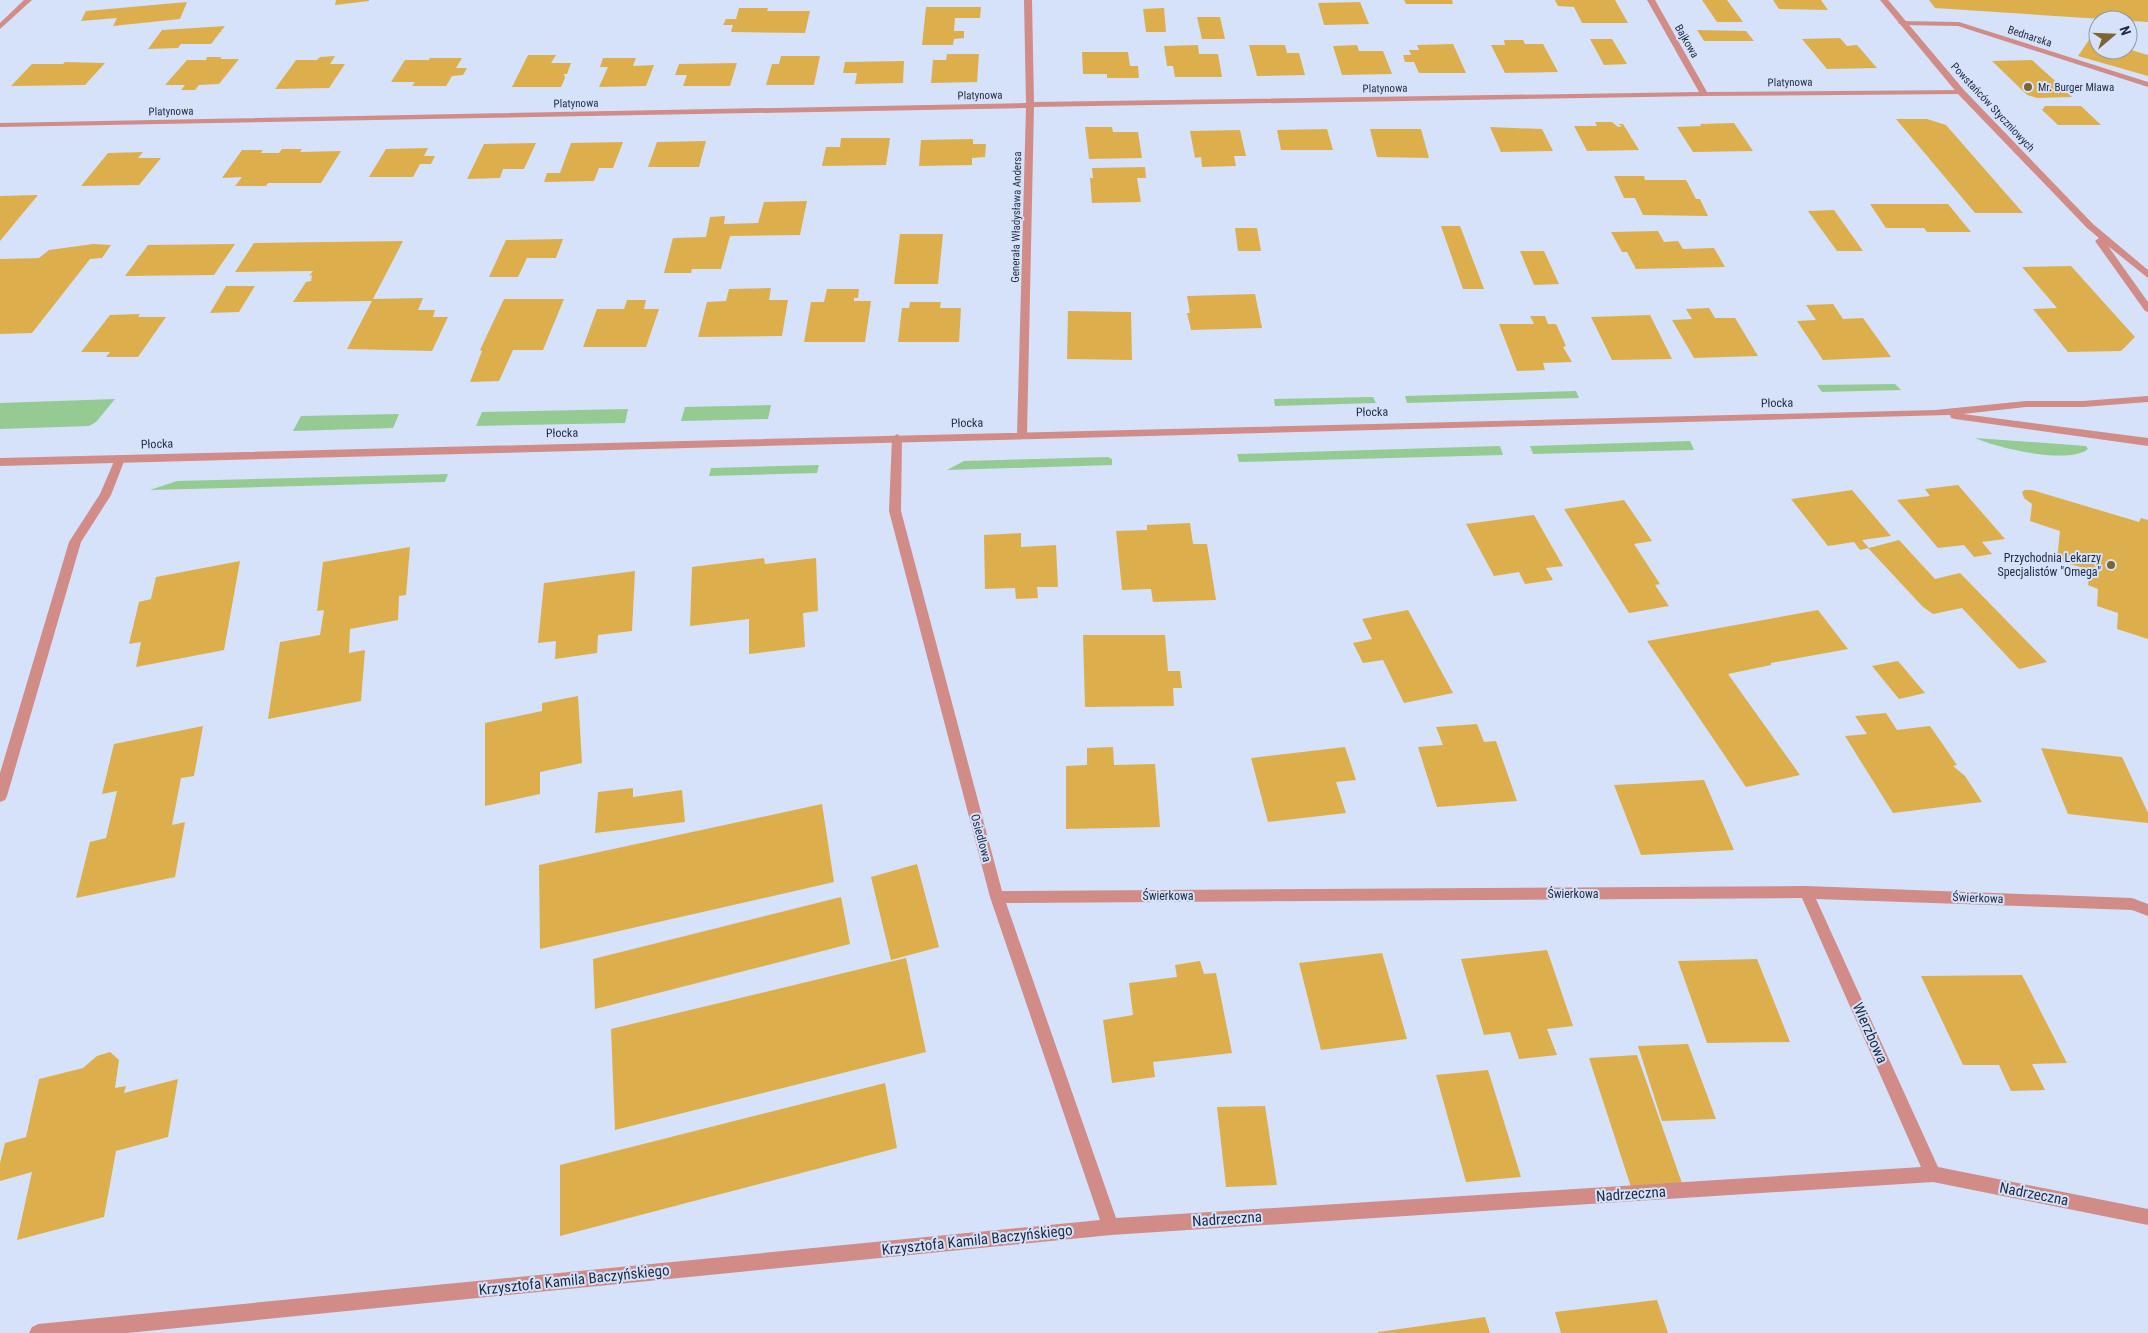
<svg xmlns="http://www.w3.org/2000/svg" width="2148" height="1333" font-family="'Roboto Condensed',sans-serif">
<rect width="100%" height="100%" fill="#d5e2fa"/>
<g fill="#95ca92">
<polygon points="1895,384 1901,390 1822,392 1817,385"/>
<polygon points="1576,391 1579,398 1407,403 1405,396"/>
<polygon points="1373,397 1376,403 1275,406 1274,399"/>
<polygon points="115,399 96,422 89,426 0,429 0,403"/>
<polygon points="771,405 768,419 681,421 685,407"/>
<polygon points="628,409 625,423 476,426 482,412"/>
<polygon points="399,414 393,428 293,431 301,416"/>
<path d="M1975 438 2086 446 2088 449C2068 465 1998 448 1975 438Z"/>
<polygon points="1690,441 1694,450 1533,454 1530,446"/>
<polygon points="1500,446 1503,455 1239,462 1237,454"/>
<polygon points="1108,457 1112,459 1112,465 947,470 964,461"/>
<polygon points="819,465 817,473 709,476 711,468"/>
<polygon points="448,474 445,482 150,490 177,481"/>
</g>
<g fill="#ddaf4c">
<polygon points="336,0 369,0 369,1 335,5"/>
<polygon points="1404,0 1452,0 1453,4 1406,4"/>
<polygon points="1555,0 1615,0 1628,23 1582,23 1574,7 1558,6"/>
<polygon points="1702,0 1727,0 1743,22 1717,22"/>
<polygon points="1773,0 1821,0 1828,10 1779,9"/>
<polygon points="1929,0 2148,0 2148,22 1935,8"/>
<polygon points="187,2 180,19 113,26 117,18 81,21 86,11"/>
<polygon points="1360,2 1369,24 1324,25 1318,3"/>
<polygon points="926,7 981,7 980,18 955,18 954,31 964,31 964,38 954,39 953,45 922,45"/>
<polygon points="739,8 768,8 767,11 810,11 805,33 731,32 733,25 723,25 726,19 736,19"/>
<polygon points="1164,8 1166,32 1146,32 1143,9"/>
<polygon points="1197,17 1220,17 1225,39 1202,39"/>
<polygon points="225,26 211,44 181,44 178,48 148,49 162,30"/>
<polygon points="1697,30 1746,31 1754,41 1704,41"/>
<polygon points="2093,34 2098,35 2098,50 2128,49 2148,55 2148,76 2078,56"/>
<polygon points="1840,38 1847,46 1857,45 1877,68 1827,69 1802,39"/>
<polygon points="1590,39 1612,39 1627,64 1604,65"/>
<polygon points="1504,40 1523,40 1525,44 1543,44 1558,72 1505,73 1491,45 1505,45"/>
<polygon points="1453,44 1466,73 1419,73 1414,62 1405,62 1403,55 1411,55 1409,50 1419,50 1417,45"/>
<polygon points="1198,45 1199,54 1218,54 1222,77 1175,77 1173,66 1167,66 1164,46"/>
<polygon points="1249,45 1285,45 1287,53 1299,53 1305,75 1257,76"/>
<polygon points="1357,45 1359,51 1383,51 1392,74 1342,75 1333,46"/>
<polygon points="1082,52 1128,52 1130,66 1138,66 1139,78 1107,78 1107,74 1083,74"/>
<polygon points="947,54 979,54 977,82 931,83 933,60 946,60"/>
<polygon points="528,55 556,55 551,63 571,63 567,74 564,74 565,78 561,87 512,87"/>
<polygon points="335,56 330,64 345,64 329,88 275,89 296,60 317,60 320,57"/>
<polygon points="781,56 820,56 814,85 766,85 772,64 779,64"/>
<polygon points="207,57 222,57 220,59 239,59 219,84 199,85 195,90 181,90 185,85 165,85 187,60 206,60"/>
<polygon points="430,58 462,58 456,68 467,68 463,75 452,76 446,86 412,86 415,82 391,82 405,60 429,60"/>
<polygon points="603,58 636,58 633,66 654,65 646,86 599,87 608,67 600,67"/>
<polygon points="2032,60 2053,79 2072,97 2037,98 2027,95 1992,61"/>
<polygon points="904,61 903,83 855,84 857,73 843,73 845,62"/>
<polygon points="65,62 105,63 85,85 11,86 32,64 63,64"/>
<polygon points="737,63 730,86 683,86 687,75 675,75 679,64"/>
<polygon points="2045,106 2081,106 2101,125 2058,125 2042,110"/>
<polygon points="1896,119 1927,119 1946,125 2023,213 1975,213"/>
<polygon points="1595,122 1612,122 1618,127 1622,126 1618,124 1623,124 1639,150 1587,151 1574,126 1597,126"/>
<polygon points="1734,123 1753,151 1693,152 1677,127 1701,126 1700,124"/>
<polygon points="1085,127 1112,127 1113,132 1138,132 1142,158 1089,159"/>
<polygon points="1490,127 1542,129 1553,151 1501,152"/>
<polygon points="1327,129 1333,150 1281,150 1277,130"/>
<polygon points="1370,129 1421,129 1429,158 1377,157"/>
<polygon points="1240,130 1246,156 1234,156 1236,166 1202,167 1201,157 1195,158 1190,131"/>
<polygon points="841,138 890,138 886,165 822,166 826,147 840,147"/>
<polygon points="973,139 973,144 986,144 985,157 972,158 972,165 919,166 921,140"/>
<polygon points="706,141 699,167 648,167 657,142"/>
<polygon points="623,142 613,168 599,168 594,181 544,182 547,173 560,173 571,143"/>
<polygon points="536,143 524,169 503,169 500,178 467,179 484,144"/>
<polygon points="428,148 424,156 435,156 431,164 420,164 413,177 369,177 386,149"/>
<polygon points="282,149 302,149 300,152 341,151 321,183 268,183 266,186 235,186 242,177 222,178 242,150 263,150 261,153 279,153"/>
<polygon points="143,152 138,158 161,158 139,185 81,186 108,153"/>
<polygon points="1145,167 1146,178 1137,178 1141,202 1092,203 1090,178 1093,178 1092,168"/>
<polygon points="1614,176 1644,176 1645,180 1686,180 1696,199 1700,199 1708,216 1643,215 1635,198 1624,198"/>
<polygon points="38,195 23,213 0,241 0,196"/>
<polygon points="807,201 800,235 730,236 721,269 692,269 691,273 664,273 673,238 706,237 710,217 725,216 724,224 758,223 764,202"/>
<polygon points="1870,204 1948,204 1971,232 1927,232 1924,228 1886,228"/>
<polygon points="1834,210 1863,251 1837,251 1808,211"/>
<polygon points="1441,226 1460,226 1484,289 1463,289"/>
<polygon points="1235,228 1257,228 1261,251 1238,251"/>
<polygon points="1658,231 1664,242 1678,241 1683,249 1714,248 1725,267 1636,269 1627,252 1622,252 1611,232"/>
<polygon points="900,234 943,234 938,284 894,284"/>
<polygon points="563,239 556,258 527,258 518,277 489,277 506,240"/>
<polygon points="403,241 373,299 423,298 418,310 435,310 433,317 448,317 432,351 347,349 372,301 293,302 306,282 311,281 312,275 309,276 313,271 235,272 254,243"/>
<polygon points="93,244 111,245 102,258 90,259 32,333 0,334 0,259 39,258 49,250"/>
<polygon points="235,244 214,275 125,276 148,245"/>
<polygon points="1520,251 1544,251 1559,284 1534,285"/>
<polygon points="2071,266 2135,337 2121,351 2068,352 2033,309 2057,308 2022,267"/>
<polygon points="226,286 255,286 239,312 210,313"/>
<polygon points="771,288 769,300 788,300 782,336 698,337 707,302 726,301 729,289"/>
<polygon points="827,289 859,289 858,298 854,298 854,301 871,301 865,342 804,342 811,302 824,302"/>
<polygon points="1255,294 1262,328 1191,330 1187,313 1190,313 1187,296"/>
<polygon points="504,299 564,299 543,350 513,350 499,381 470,382 482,351 480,350"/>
<polygon points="627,300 646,300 644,309 659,309 646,347 583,347 597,309 624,309"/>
<polygon points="910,302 941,302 940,308 961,308 959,342 898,342 902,308 909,308"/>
<polygon points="1833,304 1843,319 1863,318 1891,357 1823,360 1797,321 1816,320 1806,305"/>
<polygon points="1709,308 1715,318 1735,318 1758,356 1694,358 1672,320 1692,319 1686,309"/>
<polygon points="1068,311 1131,312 1132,360 1067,359"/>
<polygon points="140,314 138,317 166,317 138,357 106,357 110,352 81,352 110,315"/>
<polygon points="1650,315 1672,359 1612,360 1591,317"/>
<polygon points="1530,316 1545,316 1548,324 1556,324 1566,346 1563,347 1572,362 1543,363 1545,370 1517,371 1499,324 1534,324"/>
<polygon points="1958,485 2005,539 1982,542 1992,554 1974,557 1964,545 1938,548 1897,500 1930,496 1925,489"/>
<polygon points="1852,490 1891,536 1862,540 1869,548 1899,540 1935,579 1960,573 2047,662 2019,669 1962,608 1933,614 1923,607 1868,548 1860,550 1854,542 1828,546 1791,499"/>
<polygon points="2025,490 2032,490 2139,522 2141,518 2148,520 2148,639 2117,629 2118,613 2097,606 2098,589 2088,585 2090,570 2057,560 2060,531 2030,521 2032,504 2024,498 2022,492"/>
<polygon points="1624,500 1652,541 1634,544 1660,584 1655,585 1669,606 1629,613 1564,509"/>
<polygon points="1534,515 1563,566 1546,568 1553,580 1525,584 1519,572 1494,576 1466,524"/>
<polygon points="1190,523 1193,544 1207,544 1216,600 1153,602 1151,589 1122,590 1116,531 1147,530 1147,525"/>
<polygon points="1021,533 1021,547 1056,545 1058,587 1037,587 1038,598 1016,599 1015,588 985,589 984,535"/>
<polygon points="410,547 406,595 399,596 398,620 350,629 349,653 365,650 361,701 268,719 280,642 320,635 324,610 317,611 323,562"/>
<polygon points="764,558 765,564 816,558 818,611 803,613 805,647 749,654 749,619 690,626 692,567"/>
<polygon points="240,561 224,650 136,667 141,642 129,644 139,602 151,599 156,577"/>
<polygon points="635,571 632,631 598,635 597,653 555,659 556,641 538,643 544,583"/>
<polygon points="1408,610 1453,693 1404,703 1383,660 1363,663 1353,643 1372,639 1362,619"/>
<polygon points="1818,610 1848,649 1771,663 1771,665 1728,674 1800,775 1746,787 1647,641"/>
<polygon points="1083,635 1165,635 1168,671 1180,671 1182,688 1173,688 1174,706 1085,707"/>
<polygon points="1898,661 1925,693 1899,699 1872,666"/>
<polygon points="578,696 582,763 540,772 540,794 485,806 485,723 542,711 542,703"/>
<polygon points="1886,713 1897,730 1930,726 1957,765 1953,766 1965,776 1982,802 1893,813 1845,736 1867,734 1855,716"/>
<polygon points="1477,724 1484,742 1496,741 1517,801 1437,807 1418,747 1443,745 1436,727"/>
<polygon points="203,726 194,776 181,778 172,825 185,822 175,877 76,898 90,842 106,838 117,791 102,794 114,744"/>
<polygon points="1113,747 1114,765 1155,764 1160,827 1066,829 1066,766 1087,765 1087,748"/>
<polygon points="1345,747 1356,780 1336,782 1346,813 1268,822 1251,758"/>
<polygon points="2041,748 2122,757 2148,813 2148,823 2068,814"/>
<polygon points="1704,780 1734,850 1641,855 1614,785"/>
<polygon points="633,788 633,797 682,790 685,822 595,833 598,792"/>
<polygon points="822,804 834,882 540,949 539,865"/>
<polygon points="917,864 939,947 891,960 871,877"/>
<polygon points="841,897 850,944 595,1009 593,959"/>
<polygon points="1547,950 1573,1026 1547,1029 1557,1055 1519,1059 1510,1032 1484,1035 1461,959"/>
<polygon points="1382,953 1407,1039 1321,1050 1299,963"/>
<polygon points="906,958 926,1052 615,1130 611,1029"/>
<polygon points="1757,959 1790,1042 1707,1043 1678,961"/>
<polygon points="1200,961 1204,974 1216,973 1232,1053 1153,1062 1155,1077 1112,1083 1103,1020 1133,1015 1129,983 1177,977 1175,965"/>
<polygon points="2022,975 2067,1063 2032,1064 2045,1090 2011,1091 1999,1065 1963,1065 1921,976"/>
<polygon points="1688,1044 1716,1119 1662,1121 1638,1046"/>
<polygon points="110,1052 119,1060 115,1088 126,1086 124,1093 178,1079 168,1137 116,1151 104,1217 17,1240 32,1172 0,1181 0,1163 5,1143 26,1137 39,1079 83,1068 97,1056"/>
<polygon points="1637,1055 1683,1186 1632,1190 1589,1058"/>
<polygon points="1488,1070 1521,1177 1466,1182 1436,1075"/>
<polygon points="885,1083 897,1148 560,1236 560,1165"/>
<polygon points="1265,1106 1277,1185 1226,1187 1217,1107"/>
<polygon points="1657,1300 1668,1333 1561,1333 1555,1312"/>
<polygon points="1485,1317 1490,1333 1378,1333 1378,1332"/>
</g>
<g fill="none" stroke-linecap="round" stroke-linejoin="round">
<polygon fill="#d18c88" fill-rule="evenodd" points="1899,21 1959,22 2148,82 2148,87 1958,26 1902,25 1898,23"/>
<g fill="#d18c88" fill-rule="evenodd">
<polygon points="24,0 32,0 0,29 0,23"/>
<polygon points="1024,0 1032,0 1034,102 1699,92 1647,0 1655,0 1707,92 1961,90 1965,92 1961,94 1704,96 1034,107 1027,435 1022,439 1017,435 1026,108 0,127 0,123 1026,103"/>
<path d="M897 434 902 438 901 511 1002 891 1806 886 2132 898 2148 904V916L2132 910 1816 899 1938 1167 2148 1209V1225L1933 1182 1111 1235 127 1333H29L32 1327 38 1324 1100 1220 990 897 889 511 892 438ZM1802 898 1921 1167 1116 1218 1006 903Z"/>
<polygon points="120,455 125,459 111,495 81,542 7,796 5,800 0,802 0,773 69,542 100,494 115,459"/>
</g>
<g fill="#d18c88" fill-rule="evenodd">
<polygon points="1880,0 1888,0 1964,90 2093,224 2148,270 2148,278 2108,246 2148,302 2148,312 2145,311 2095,241 2099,238 2087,228 1958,94"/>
<polygon points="2148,396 2148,402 2083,407 2026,407 1963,414 2148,438 2148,446 1955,419 1951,418 1950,415 0,466 0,458 1935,410 2026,401 2083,401"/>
</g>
</g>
<g fill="#7c6434" stroke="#d5e2fa" stroke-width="2">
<circle cx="2028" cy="87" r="5"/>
<circle cx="2111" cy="565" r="5"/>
</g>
<g text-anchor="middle" stroke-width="4" stroke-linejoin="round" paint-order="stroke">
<g font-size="11" fill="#1f2a41" stroke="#d5e2fa">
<text transform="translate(2030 36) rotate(18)" y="4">Bednarska</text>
<text transform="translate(1687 41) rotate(60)" y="4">Bajkowa</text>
<text transform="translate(1790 82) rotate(-1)" y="4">Platynowa</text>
<text transform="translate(1385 88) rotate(-1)" y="4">Platynowa</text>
<text transform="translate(980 95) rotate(-1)" y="4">Platynowa</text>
<text transform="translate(576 103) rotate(-1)" y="4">Platynowa</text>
<text transform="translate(1993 107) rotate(47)" y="4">Powstańców Styczniowych</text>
<text transform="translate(171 111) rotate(-1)" y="4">Platynowa</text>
<text transform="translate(1016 217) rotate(-89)" y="4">Generała Władysława Andersa</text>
</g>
<g font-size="11" fill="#1f2a41" stroke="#d5e2fa" text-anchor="start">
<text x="2038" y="91">Mr. Burger Mława</text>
</g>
<g font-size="12" fill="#1f2a41" stroke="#d5e2fa">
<text transform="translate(1777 403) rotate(-1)" y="4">Płocka</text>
<text transform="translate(1372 412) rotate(-1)" y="4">Płocka</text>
<text transform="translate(967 423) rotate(-1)" y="4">Płocka</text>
<text transform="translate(562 433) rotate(-1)" y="4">Płocka</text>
<text transform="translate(157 444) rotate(-2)" y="4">Płocka</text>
<text transform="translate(981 838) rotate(75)" y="4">Osiedlowa</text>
<text x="1573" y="898">Świerkowa</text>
<text x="1168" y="900">Świerkowa</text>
<text transform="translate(1978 898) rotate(2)" y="4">Świerkowa</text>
</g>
<g font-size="12" fill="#1f2a41" stroke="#d5e2fa" text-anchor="end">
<text x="2101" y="562">Przychodnia Lekarzy<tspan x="2101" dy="14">Specjalistów "Omega"</tspan></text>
</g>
<g font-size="15" fill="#1f2a41" stroke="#d5e2fa">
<text transform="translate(1870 1033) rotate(66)" y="5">Wierzbowa</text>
<text transform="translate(1631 1194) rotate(-4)" y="5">Nadrzeczna</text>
<text transform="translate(2034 1194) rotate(11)" y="5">Nadrzeczna</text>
<text transform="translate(1227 1219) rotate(-4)" y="5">Nadrzeczna</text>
<text transform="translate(977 1240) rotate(-6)" y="5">Krzysztofa Kamila Baczyńskiego</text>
<text transform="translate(574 1280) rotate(-6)" y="5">Krzysztofa Kamila Baczyńskiego</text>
</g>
</g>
<g transform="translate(2113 35) rotate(71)"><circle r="24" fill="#d5e2fa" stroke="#8c98b0"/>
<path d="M0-4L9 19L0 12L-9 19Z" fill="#7c6434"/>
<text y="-8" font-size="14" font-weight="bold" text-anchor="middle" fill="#1f2a41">N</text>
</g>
</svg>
